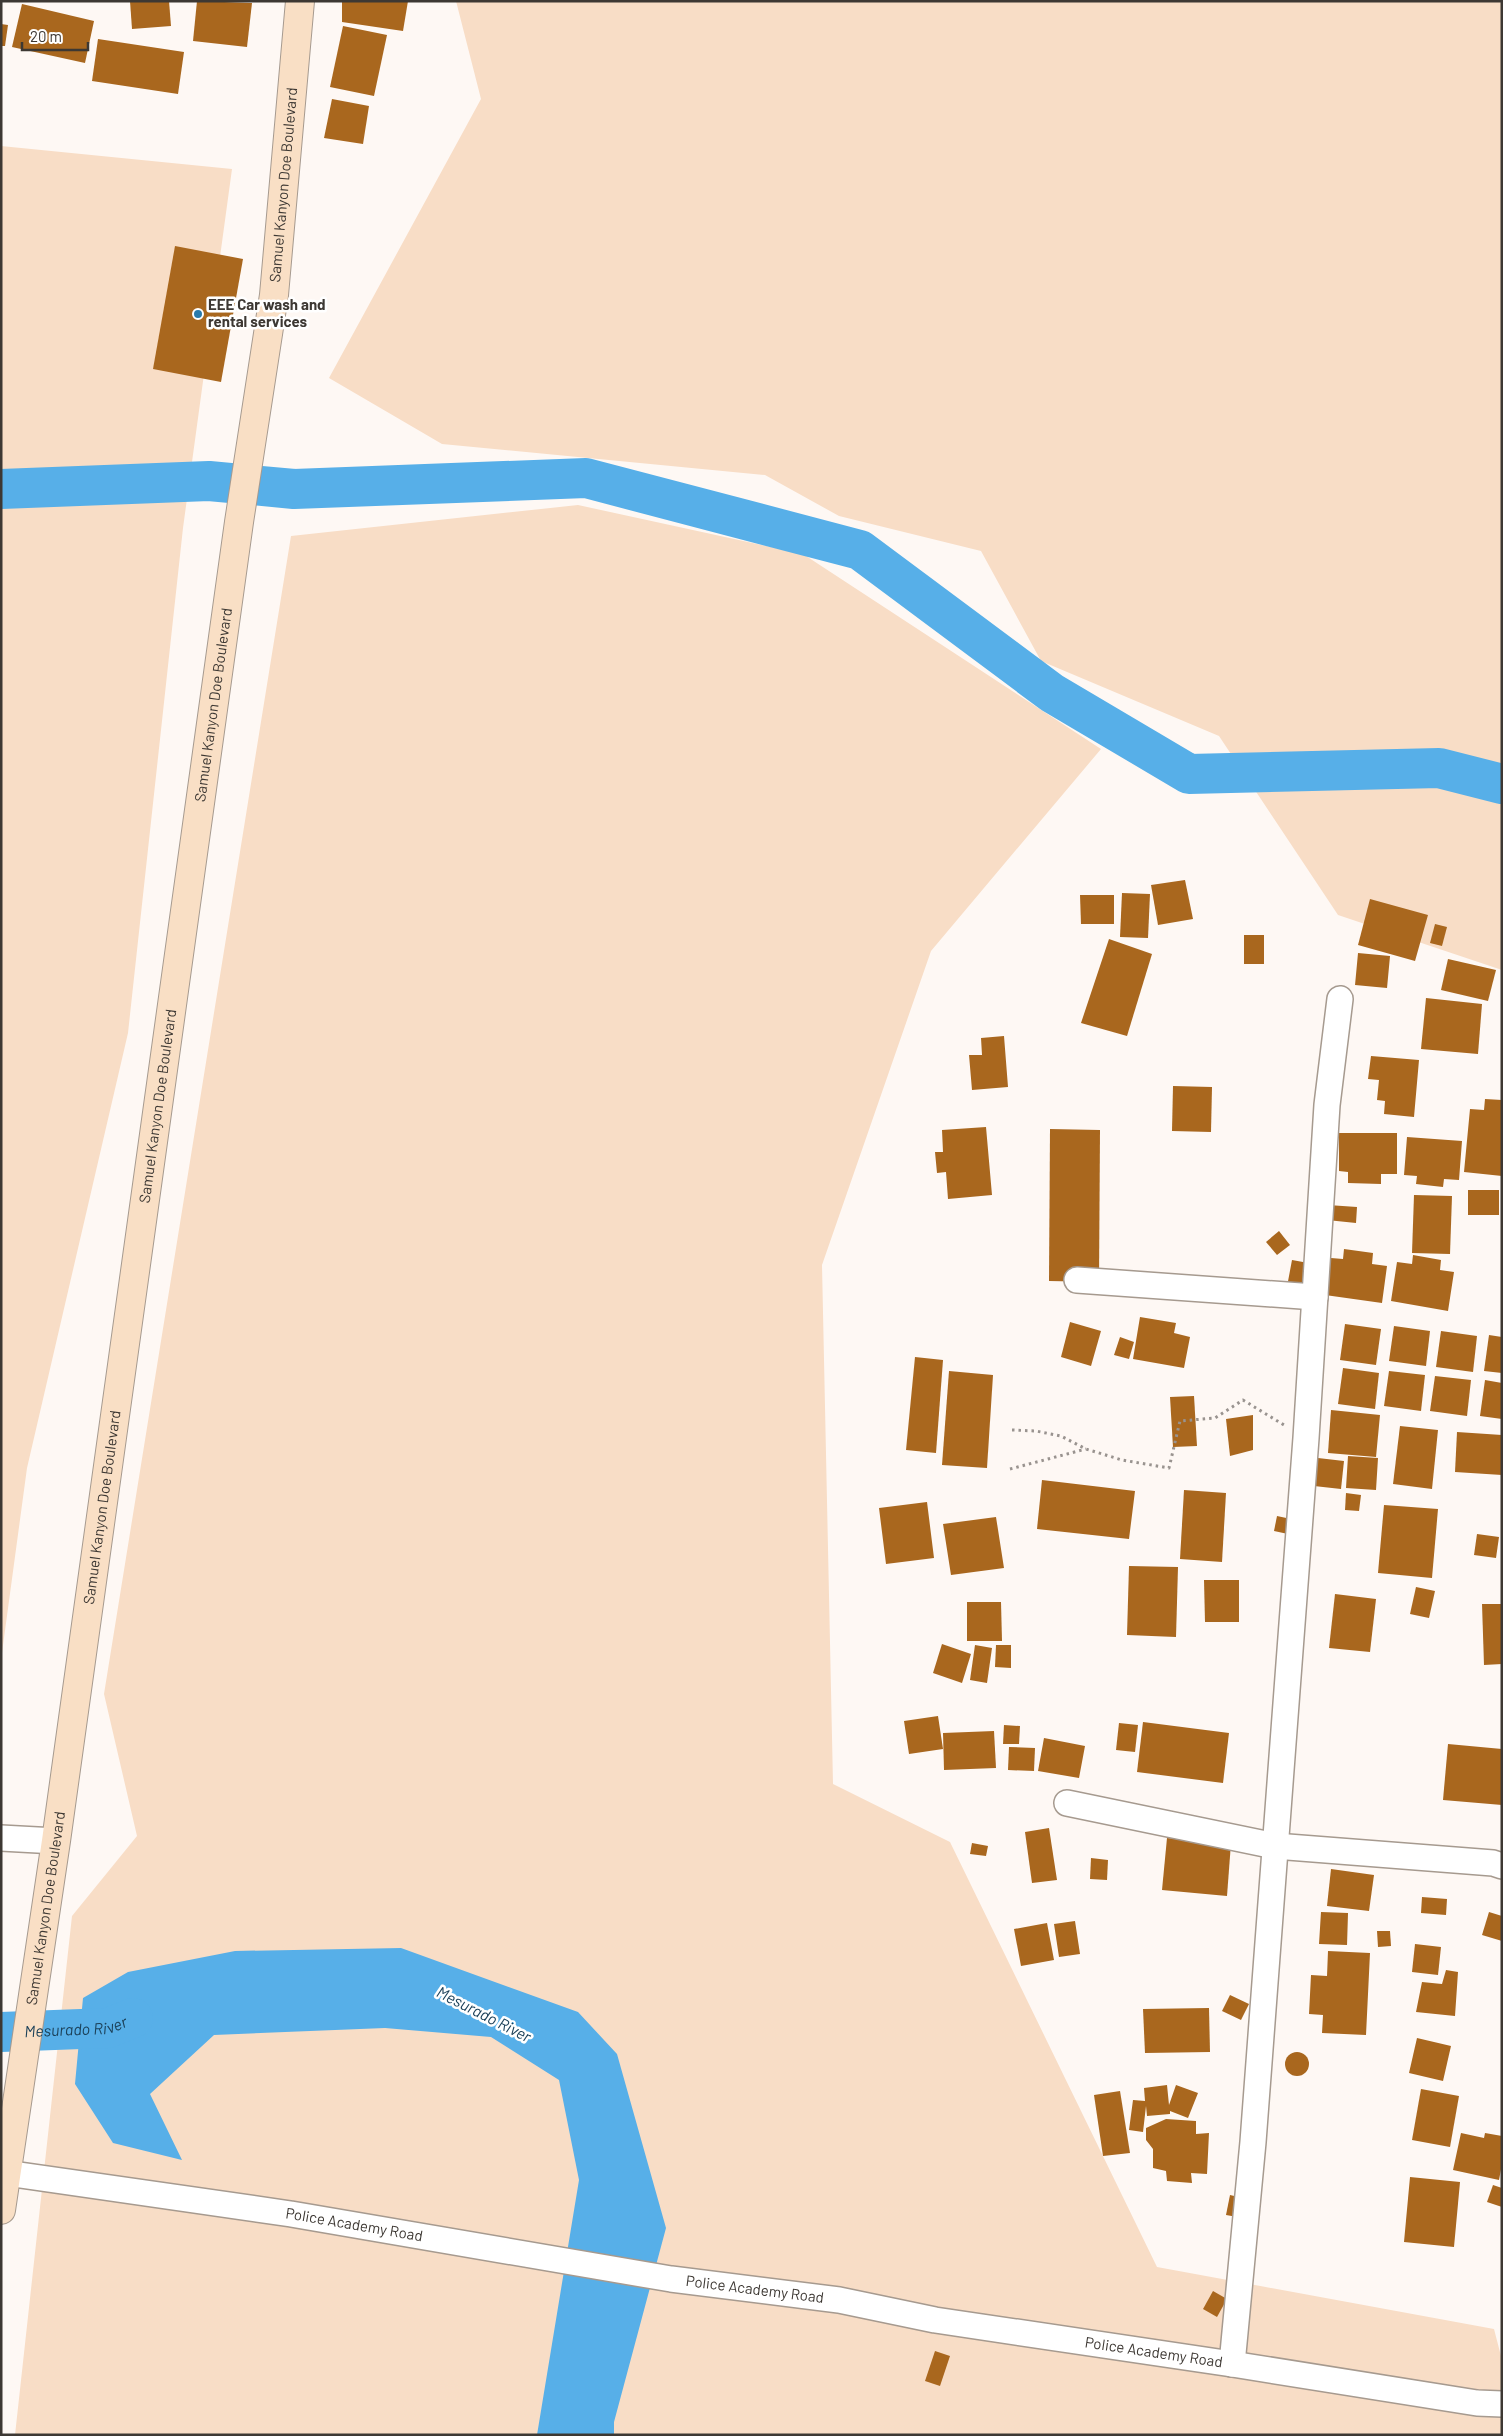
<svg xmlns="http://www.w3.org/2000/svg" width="1503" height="2436" font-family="Barlow,sans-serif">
<rect width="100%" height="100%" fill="#fef8f4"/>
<g fill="#f8ddc6">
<polygon points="456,1 1502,1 1502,970 1338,915 1219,736 1041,661 981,551 839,516 765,475 442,444 329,378 481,99"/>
<polygon points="1,146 232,169 183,528 128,1033 27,1468 1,1660"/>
<polygon points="578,505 803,554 1101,749 931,951 822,1265 833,1784 950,1842 1157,2267 1494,2329 1502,2360 1502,2435 15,2435 72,1916 137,1836 104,1694 291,536"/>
</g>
<polygon fill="#57afe8" points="401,1948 578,2012 617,2054 666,2228 614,2422 614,2435 537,2435 579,2180 559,2080 491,2037 385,2028 214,2035 150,2094 182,2160 113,2143 75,2084 83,1998 128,1972 235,1951"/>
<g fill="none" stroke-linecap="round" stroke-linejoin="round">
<g stroke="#57afe8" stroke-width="40">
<polyline points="1,489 209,481 294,489 586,478 860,550 1052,693 1189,774 1439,768 1502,784"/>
<path id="s1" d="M1 2032 108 2028 133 2018"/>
</g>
</g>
<g fill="#a9671e">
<polygon points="130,1 169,1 171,26 132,29"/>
<polygon points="197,1 252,3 247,47 193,41"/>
<polygon points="342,1 408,1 403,31 342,22"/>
<polygon points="22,4 94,21 85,63 12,47"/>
<polygon points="1,24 8,25 5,46 1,46"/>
<polygon points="343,26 387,35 374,96 330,87"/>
<polygon points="98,39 184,52 178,94 92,81"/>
<polygon points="332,99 369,106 363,144 324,138"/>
<polygon points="175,246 243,259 221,382 153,369"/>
<polygon points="1185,880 1193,919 1158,925 1151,885"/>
<polygon points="1122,893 1150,894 1148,938 1120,937"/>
<polygon points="1080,895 1114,895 1114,924 1081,924"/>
<polygon points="1370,899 1428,915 1415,961 1358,945"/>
<polygon points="1435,924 1447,927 1442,946 1430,943"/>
<rect x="1244" y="935" width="20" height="29"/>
<polygon points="1109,939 1152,954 1127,1036 1081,1023"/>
<polygon points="1358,953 1390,956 1387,988 1355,985"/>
<polygon points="1448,959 1496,970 1488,1001 1441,990"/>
<polygon points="1426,998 1482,1004 1478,1054 1421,1049"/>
<polygon points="1004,1036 1008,1087 972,1090 969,1055 982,1055 981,1038"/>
<polygon points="1371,1056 1419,1060 1414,1117 1384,1114 1385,1101 1377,1100 1379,1080 1368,1079"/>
<polygon points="1173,1086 1212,1087 1211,1132 1172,1131"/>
<polygon points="1485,1099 1502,1100 1502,1176 1464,1172 1470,1109 1484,1110"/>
<polygon points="986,1127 992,1195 948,1199 946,1172 937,1173 935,1152 943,1152 942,1130"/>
<polygon points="1050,1129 1100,1130 1099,1282 1049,1281"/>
<polygon points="1339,1133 1397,1133 1397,1174 1381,1174 1381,1184 1348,1183 1348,1172 1339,1171"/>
<polygon points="1407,1137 1462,1141 1459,1180 1444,1179 1443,1187 1416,1184 1417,1176 1404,1175"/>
<rect x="1468" y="1190" width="31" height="25"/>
<polygon points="1414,1195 1452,1196 1450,1254 1412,1253"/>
<polygon points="1328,1205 1357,1207 1356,1223 1327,1220"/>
<polygon points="1279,1231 1290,1245 1277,1255 1266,1242"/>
<polygon points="1344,1249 1373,1253 1372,1264 1387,1266 1382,1303 1325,1295 1331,1258 1343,1259"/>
<polygon points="1413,1255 1441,1260 1440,1270 1454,1272 1448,1311 1391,1301 1397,1262 1412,1264"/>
<polygon points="1292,1260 1314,1264 1307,1297 1286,1292"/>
<polygon points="1140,1317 1176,1323 1174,1333 1190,1337 1184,1368 1133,1359"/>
<polygon points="1070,1322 1101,1331 1091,1366 1061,1357"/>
<polygon points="1345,1324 1381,1329 1376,1365 1340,1360"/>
<polygon points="1394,1326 1430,1331 1426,1366 1389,1361"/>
<polygon points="1441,1331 1477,1336 1473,1372 1436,1367"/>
<polygon points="1489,1335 1502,1337 1502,1373 1484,1371"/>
<polygon points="1120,1337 1134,1342 1129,1359 1114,1355"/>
<polygon points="915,1357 943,1360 936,1453 906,1450"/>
<polygon points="1343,1368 1379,1373 1375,1409 1338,1404"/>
<polygon points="949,1371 993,1375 987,1468 942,1465"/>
<polygon points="1389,1371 1425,1375 1421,1411 1384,1406"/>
<polygon points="1435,1376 1471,1380 1467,1416 1430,1411"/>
<polygon points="1485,1380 1502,1383 1502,1419 1480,1416"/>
<polygon points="1194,1396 1197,1446 1173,1447 1170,1397"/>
<polygon points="1331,1410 1380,1415 1376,1457 1328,1453"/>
<polygon points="1253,1415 1253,1450 1230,1456 1226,1419"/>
<polygon points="1400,1426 1438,1430 1432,1489 1393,1484"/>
<polygon points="1457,1432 1502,1435 1502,1475 1455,1472"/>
<polygon points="1348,1456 1378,1458 1376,1490 1346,1488"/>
<polygon points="1318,1458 1344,1461 1341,1489 1314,1486"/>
<polygon points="1042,1480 1135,1491 1129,1539 1037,1529"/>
<polygon points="1184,1490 1226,1493 1222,1562 1180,1559"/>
<polygon points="1346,1493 1361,1495 1359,1511 1345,1510"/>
<polygon points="927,1502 934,1558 886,1564 879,1508"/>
<polygon points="1384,1505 1438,1509 1432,1578 1378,1573"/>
<polygon points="1277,1516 1291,1519 1288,1534 1274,1531"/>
<polygon points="996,1517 1004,1568 951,1575 943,1524"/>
<polygon points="1477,1534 1499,1537 1496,1558 1474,1555"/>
<polygon points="1129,1566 1178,1567 1176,1637 1127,1635"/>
<polygon points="1204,1580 1239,1580 1239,1622 1205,1622"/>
<polygon points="1416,1587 1435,1591 1429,1618 1410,1614"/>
<polygon points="1335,1594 1376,1599 1370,1652 1329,1648"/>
<polygon points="967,1602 1001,1602 1002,1641 967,1641"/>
<polygon points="1482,1604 1502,1604 1502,1664 1484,1665"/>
<polygon points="942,1644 971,1654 962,1683 933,1673"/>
<polygon points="975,1645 992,1648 987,1683 970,1680"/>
<polygon points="996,1645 1011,1645 1011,1668 995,1667"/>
<polygon points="938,1716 943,1749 909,1754 904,1721"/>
<polygon points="1143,1722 1229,1733 1223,1783 1137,1772"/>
<polygon points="1119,1723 1138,1725 1135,1752 1116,1750"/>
<polygon points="1004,1725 1020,1726 1019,1744 1003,1744"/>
<polygon points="994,1731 996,1768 944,1770 943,1733"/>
<polygon points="1044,1738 1085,1746 1079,1778 1038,1771"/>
<polygon points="1448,1744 1502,1749 1502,1805 1443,1800"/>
<polygon points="1009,1747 1035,1748 1034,1771 1008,1770"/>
<polygon points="1049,1828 1057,1880 1032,1883 1025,1832"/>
<polygon points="1167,1838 1231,1843 1227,1896 1162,1890"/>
<polygon points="972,1843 988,1846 986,1856 970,1854"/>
<polygon points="1091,1858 1108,1860 1107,1880 1090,1879"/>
<polygon points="1331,1869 1374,1875 1369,1911 1327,1906"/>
<polygon points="1422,1897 1447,1899 1446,1915 1421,1913"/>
<polygon points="1321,1912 1348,1913 1347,1945 1319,1944"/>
<polygon points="1489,1912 1502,1916 1502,1941 1482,1935"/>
<polygon points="1075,1921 1080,1954 1059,1957 1054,1924"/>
<polygon points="1047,1923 1054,1960 1021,1966 1014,1929"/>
<polygon points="1377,1931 1390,1931 1391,1946 1378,1947"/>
<polygon points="1415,1944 1441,1947 1438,1975 1412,1972"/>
<polygon points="1328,1951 1370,1953 1366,2035 1322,2033 1323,2015 1309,2014 1311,1975 1327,1976"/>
<polygon points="1446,1970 1458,1972 1455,2016 1416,2012 1422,1982 1442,1984"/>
<polygon points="1230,1995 1249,2004 1241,2020 1222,2011"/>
<polygon points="1209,2008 1210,2052 1145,2053 1143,2009"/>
<polygon points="1417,2038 1451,2046 1443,2081 1409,2073"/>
<circle cx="1297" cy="2064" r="12"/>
<polygon points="1167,2085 1169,2105 1176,2085 1198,2093 1188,2118 1170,2111 1170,2114 1147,2116 1146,2106 1143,2132 1129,2130 1133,2100 1145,2101 1144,2088"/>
<polygon points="1421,2089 1459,2096 1450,2147 1412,2140"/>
<polygon points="1120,2091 1130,2153 1103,2156 1094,2095"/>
<polygon points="1166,2119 1196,2121 1196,2134 1209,2133 1207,2174 1191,2173 1192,2183 1167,2181 1166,2171 1153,2168 1153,2149 1146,2140 1146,2128"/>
<polygon points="1461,2133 1484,2138 1485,2133 1502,2136 1502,2164 1499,2180 1453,2170"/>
<polygon points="1410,2177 1460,2182 1454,2247 1404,2242"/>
<polygon points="1493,2185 1502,2188 1502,2207 1487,2202"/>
<polygon points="1230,2195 1247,2199 1243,2218 1226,2215"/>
<polygon points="1213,2291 1227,2299 1217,2317 1203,2309"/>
<polygon points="935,2351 950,2356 940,2386 925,2381"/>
</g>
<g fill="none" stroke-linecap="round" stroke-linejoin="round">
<g stroke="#a69a8f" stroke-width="28">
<g id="street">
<polyline points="1077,1280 1315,1297"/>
<polyline points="1067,1803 1275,1846 1493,1863 1502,1866"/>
<polyline points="1,1838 56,1841"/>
<path id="s2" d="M6 2173 291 2214 671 2279 839 2300 935 2320 1232 2364 1477 2403 1502 2404"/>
<polyline points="1232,2364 1253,2142 1306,1438 1327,1105 1340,999"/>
</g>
</g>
<g stroke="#a69a8f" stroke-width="30">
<g id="secondary">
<path id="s3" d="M1 2210 56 1841 239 522 274 295 300 1"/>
</g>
</g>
<g stroke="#99938f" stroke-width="3" stroke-dasharray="2.5 4" stroke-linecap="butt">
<polyline points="1012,1430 1036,1431 1061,1436 1086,1449 1122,1460 1169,1468 1180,1421 1215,1418 1243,1400 1284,1425"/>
<polyline points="1010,1469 1086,1449"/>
</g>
<use href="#street" stroke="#fff" stroke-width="25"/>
<use href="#secondary" stroke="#f9dfc5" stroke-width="28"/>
</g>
<circle fill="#297aab" stroke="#fff" stroke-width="2" cx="198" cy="314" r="5"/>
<g text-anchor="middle" stroke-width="5" stroke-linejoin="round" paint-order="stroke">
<g font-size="15" fill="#3d3833" stroke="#fff">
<text dy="5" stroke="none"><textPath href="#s3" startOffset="2045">Samuel Kanyon Doe Boulevard</textPath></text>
<text dy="5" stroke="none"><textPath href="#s3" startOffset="1520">Samuel Kanyon Doe Boulevard</textPath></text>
<text dy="5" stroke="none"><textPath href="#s3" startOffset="1115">Samuel Kanyon Doe Boulevard</textPath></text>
<text dy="5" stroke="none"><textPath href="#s3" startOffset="710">Samuel Kanyon Doe Boulevard</textPath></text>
<text dy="5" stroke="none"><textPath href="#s3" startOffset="305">Samuel Kanyon Doe Boulevard</textPath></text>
<text dy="5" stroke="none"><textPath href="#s2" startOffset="352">Police Academy Road</textPath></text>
<text dy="5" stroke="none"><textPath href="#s2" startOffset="758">Police Academy Road</textPath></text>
<text dy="5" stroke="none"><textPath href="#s2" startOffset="1162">Police Academy Road</textPath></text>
</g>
<g font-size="15" font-weight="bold" fill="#3d3833" stroke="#fff" text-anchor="start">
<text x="208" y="310">EEE Car wash and<tspan x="208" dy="17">rental services</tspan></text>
</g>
<g font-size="16" font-style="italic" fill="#1c4159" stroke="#fff">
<text transform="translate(484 2014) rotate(27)" y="6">Mesurado River</text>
<text dy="6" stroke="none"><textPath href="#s1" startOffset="75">Mesurado River</textPath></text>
</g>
</g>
<rect width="1503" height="2436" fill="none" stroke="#3d3833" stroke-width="5"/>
<path d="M22 42v8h66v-8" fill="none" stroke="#3d3833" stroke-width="2.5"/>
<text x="30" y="42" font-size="15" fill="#3d3833" stroke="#ffffff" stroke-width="4" paint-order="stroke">20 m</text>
</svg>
